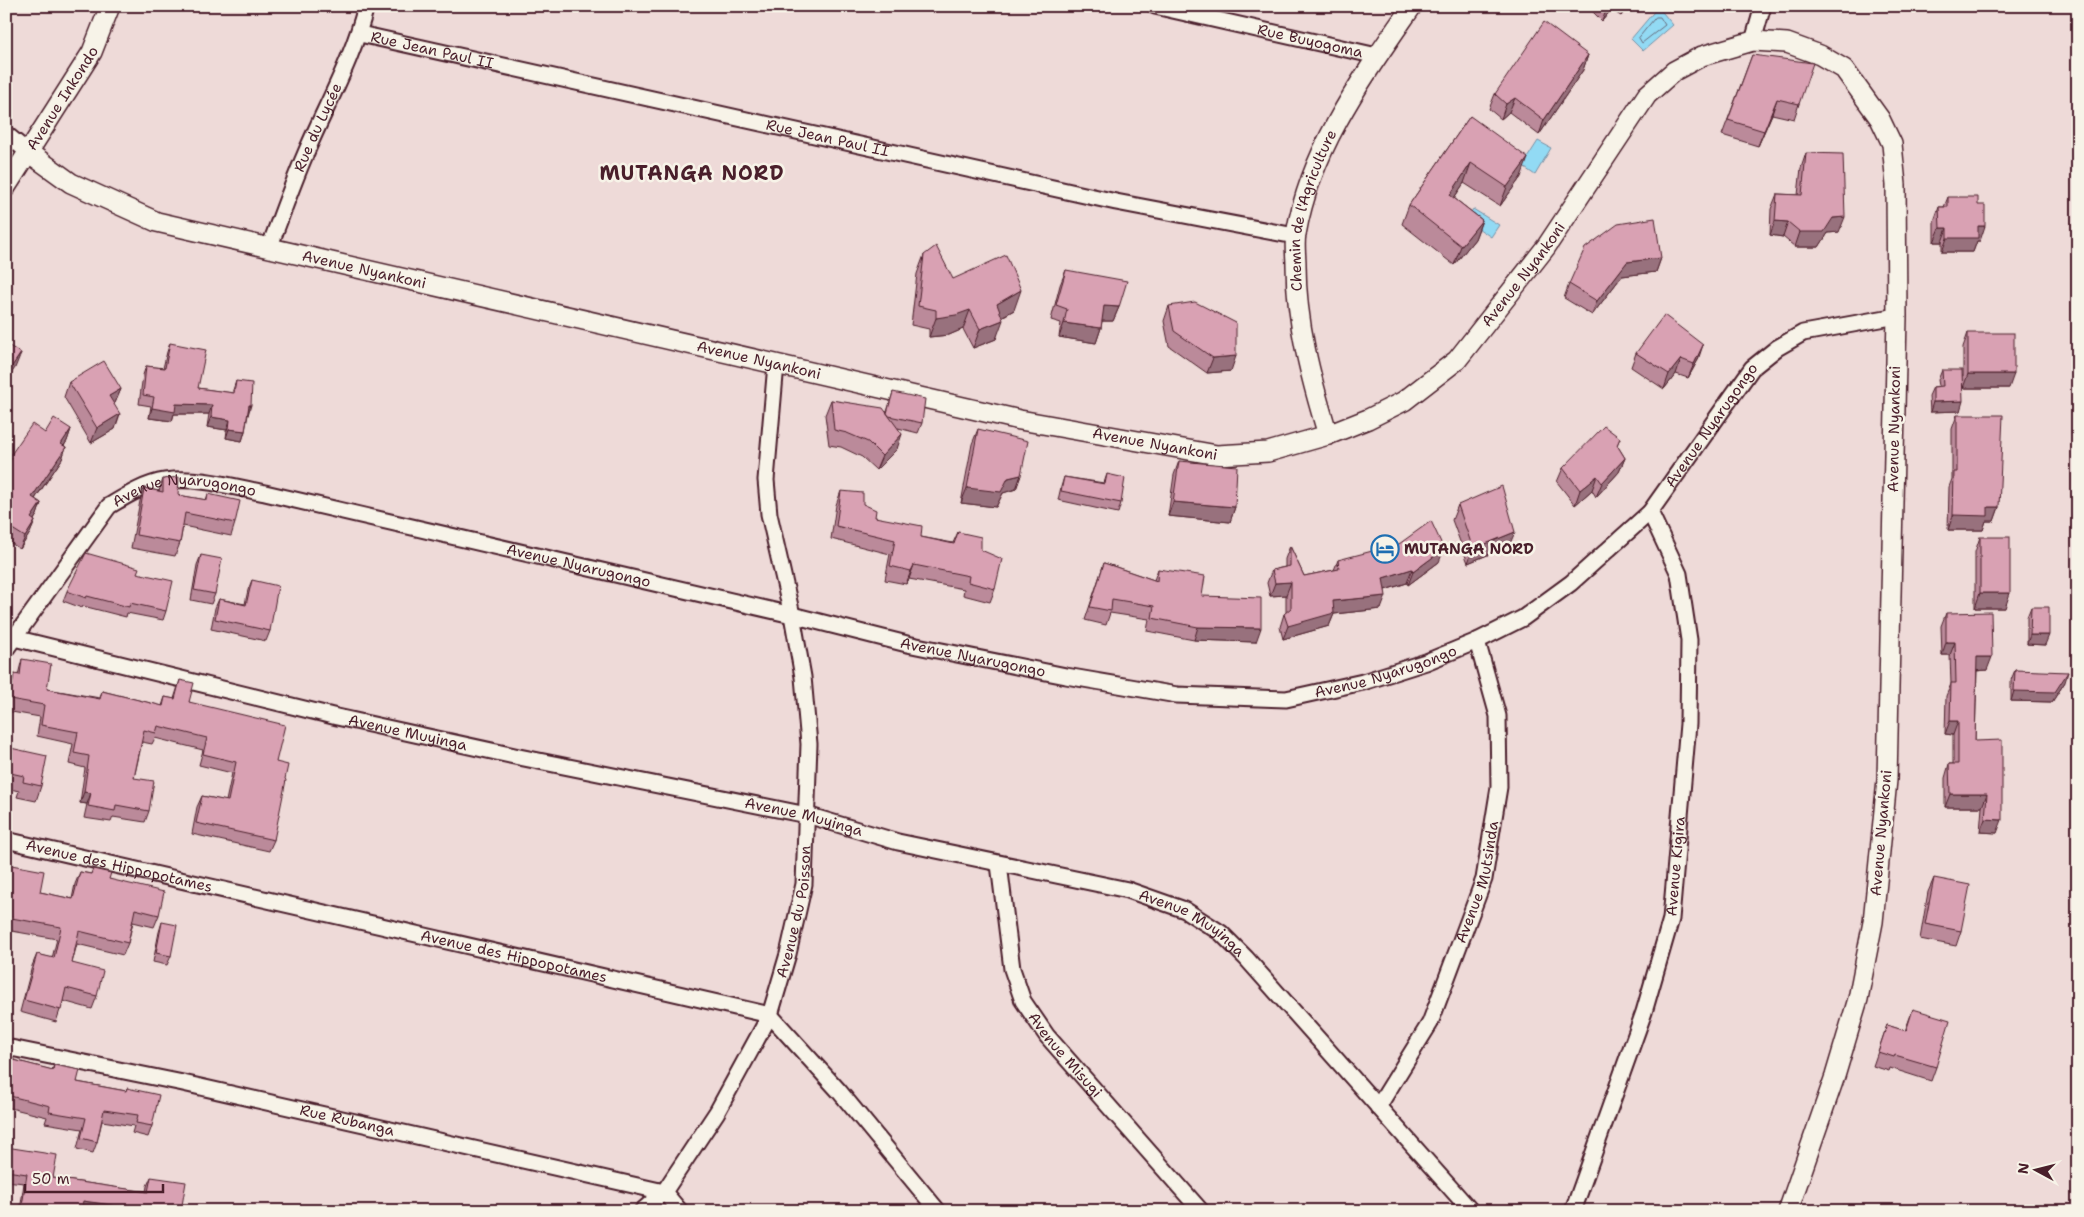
<svg xmlns="http://www.w3.org/2000/svg" width="2084" height="1217" font-family="'Shantell Sans',sans-serif">
<rect width="100%" height="100%" fill="#eedad8"/>
<filter id="ink" filterUnits="userSpaceOnUse"><feTurbulence type="fractalNoise" baseFrequency=".02" numOctaves="2"/><feDisplacementMap in="SourceGraphic" scale="10" xChannelSelector="R" yChannelSelector="G"/><feConvolveMatrix kernelMatrix="1 2 1 2 8 2 1 2 1" color-interpolation-filters="sRGB"/></filter>
<g filter="url(#ink)">
<g fill="#92daf4" stroke="#758fa4">
<polygon points="1658,7 1673,25 1643,51 1631,39"/>
<polygon points="1538,141 1551,148 1535,175 1522,166"/>
<polygon points="1473,209 1499,225 1491,237 1466,220"/>
</g>
<g fill="none" stroke-linecap="round" stroke-linejoin="round">
<polygon stroke="#676a7b" stroke-width="1" points="1656,17 1660,17 1665,25 1642,43 1639,38"/>
<g stroke="#4a1f2b" stroke-width="19">
<g id="minor">
<path id="s1" d="M1155 6 1377 56"/>
<path id="s2" d="M360 34 1116 202 1295 236"/>
<polyline points="1753,41 1763,6"/>
<polyline points="6,134 28,152"/>
<path id="s3" d="M269 248C281 217 292 185 305 155 326 105 353 59 366 6"/>
<path id="s4" d="M14 638 337 717 519 757 807 815 898 842 1128 890 1185 910 1221 933 1246 958 1471 1211"/>
<path id="s5" d="M6 649 109 506C126 496 145 484 165 481 197 476 233 487 265 493L792 615 907 644 1066 676 1177 695 1286 699 1363 682 1426 662 1477 641 1523 618 1571 583 1650 512 1752 368 1777 348 1803 333 1897 316"/>
<path id="s6" d="M6 840 770 1015 839 1091 938 1211"/>
<path id="s7" d="M999 864 1012 969 1023 1001 1047 1036 1201 1211"/>
<path id="s8" d="M6 1047 183 1083 664 1192 680 1211"/>
<path id="s9" d="M1378 1107 1430 1023 1484 879 1499 787 1498 716 1477 641"/>
<path id="s10" d="M642 1211 664 1192 717 1112 770 1015 788 954 804 884 809 744 803 677 792 615 769 514 766 480 776 364"/>
<path id="s11" d="M1573 1211 1644 1012 1671 919 1688 724 1689 640 1679 574 1650 512"/>
</g>
</g>
<g stroke="#4a1f2b" stroke-width="22">
<g id="tertiary">
<path id="s12" d="M28 152 71 183 157 222 1020 420 1217 455 1268 452 1328 435 1368 419 1404 401 1457 360 1546 247 1647 95 1674 71 1702 56 1753 41 1787 43 1820 55 1844 69 1880 119 1892 144 1896 185 1897 316 1887 780 1873 922 1858 999 1835 1076 1788 1211"/>
<path id="s13" d="M6 187 92 52 110 6"/>
<path id="s14" d="M1328 435C1311 379 1296 323 1296 265 1296 255 1294 244 1296 234 1311 148 1363 77 1412 6"/>
</g>
</g>
<use href="#minor" stroke="#f7f3e8" stroke-width="15"/>
<use href="#tertiary" stroke="#f7f3e8" stroke-width="19"/>
</g>
<g fill="#bb8a9a" stroke="#4a1f2b">
<polygon points="1587,6 1628,6 1621,16 1611,10 1602,21"/>
<polygon points="1588,55 1583,70 1539,135 1509,112 1501,119 1489,109 1495,94"/>
<polygon points="1752,55 1799,104 1794,119 1772,114 1758,146 1722,135"/>
<polygon points="1470,116 1521,177 1500,206 1464,183 1454,198 1482,220 1475,239 1454,265 1402,224 1409,205"/>
<polygon points="1806,153 1839,232 1828,233 1819,247 1795,247 1783,237 1770,235 1771,209 1777,194 1798,195 1801,168"/>
<polygon points="1948,197 1980,241 1977,241 1973,252 1942,252 1942,242 1934,242 1934,221 1939,207 1944,207"/>
<polygon points="924,255 953,279 1014,310 1002,317 996,339 973,348 963,329 949,335 929,337 929,329 911,325 917,274"/>
<polygon points="1661,258 1656,272 1622,276 1592,315 1564,298 1569,284"/>
<polygon points="1066,270 1119,307 1113,321 1102,321 1101,328 1096,343 1059,337 1061,323 1051,320 1060,285"/>
<polygon points="1169,306 1231,371 1207,373 1169,346 1164,321"/>
<polygon points="1968,333 2009,388 1963,388 1960,411 1930,412 1929,396 1933,387 1939,386 1938,380 1942,370 1963,376 1963,347"/>
<polygon points="170,343 198,388 232,393 236,381 248,415 245,431 242,441 226,438 227,430 207,427 209,414 174,414 172,421 149,418 151,406 139,404 143,375 146,366 163,368 167,352"/>
<polygon points="1636,353 1698,360 1688,378 1676,374 1664,389 1631,367"/>
<polygon points="69,382 121,389 115,403 114,404 115,429 91,443 64,397"/>
<polygon points="893,392 922,423 918,433 898,428 897,449 876,470 862,457 841,447 829,445 825,415 831,400 887,412"/>
<polygon points="1957,415 1999,507 1994,521 1986,521 1983,530 1948,530 1949,487 1952,479 1952,429"/>
<polygon points="71,429 67,441 64,446 66,447 62,459 35,499 41,503 37,515 34,520 35,521 30,533 20,549 6,540 6,467 10,456 45,433"/>
<polygon points="978,429 1021,475 1016,489 1003,493 996,507 961,503 972,444"/>
<polygon points="1620,438 1617,445 1625,458 1619,472 1596,497 1592,490 1575,505 1557,482 1563,468"/>
<polygon points="1179,461 1235,507 1230,522 1168,516 1174,475"/>
<polygon points="1107,474 1121,503 1118,513 1058,500 1061,487 1064,477 1104,483"/>
<polygon points="163,479 178,495 206,500 208,494 235,523 231,536 183,526 180,543 175,556 131,548 140,501 144,488 159,491"/>
<polygon points="841,491 863,504 875,517 921,537 953,543 958,532 981,550 995,589 990,602 963,595 964,589 909,579 906,584 885,580 890,554 831,539 836,505"/>
<polygon points="1458,505 1509,546 1468,563 1452,520"/>
<polygon points="1980,537 2005,608 1975,608 1975,552"/>
<polygon points="1290,546 1304,576 1334,570 1338,560 1439,562 1408,585 1407,583 1385,590 1381,609 1334,614 1329,626 1283,639 1280,627 1284,614 1286,613 1286,595 1270,596 1267,583 1272,570 1285,567 1285,559"/>
<polygon points="201,555 215,594 211,604 191,600 197,565"/>
<polygon points="1104,563 1154,580 1158,569 1202,596 1256,642 1194,640 1147,631 1149,619 1110,613 1106,625 1085,620"/>
<polygon points="137,573 166,611 163,620 127,613 126,617 83,606 82,608 63,601 67,591"/>
<polygon points="252,580 270,631 266,641 211,629 215,608 219,599 245,604 248,590"/>
<polygon points="2031,607 2045,645 2027,644 2027,617"/>
<polygon points="1946,613 1987,670 1977,671 1975,741 1997,833 1980,832 1982,807 1945,807 1945,778 1949,764 1953,764 1953,735 1945,734 1946,696 1951,684 1950,655 1942,655 1941,626"/>
<polygon points="22,659 47,689 100,698 102,691 162,706 165,697 174,699 180,680 189,702 276,762 274,840 269,851 192,834 197,807 202,796 226,801 232,773 199,765 203,750 155,738 152,744 142,742 134,778 149,811 145,822 113,817 111,822 84,818 87,804 80,803 85,768 69,764 73,744 37,736 40,717 6,711 6,706 10,686 14,674 18,675"/>
<polygon points="2015,670 2065,682 2052,702 2011,701 2011,680"/>
<polygon points="6,747 41,786 36,801 17,797 19,791 6,788"/>
<polygon points="6,864 40,892 72,899 75,884 80,872 91,874 93,869 109,879 159,915 154,927 133,922 128,943 123,955 77,944 72,963 97,996 92,1009 63,1001 56,1022 20,1012 32,966 37,954 52,958 57,939 6,930"/>
<polygon points="1934,878 1961,931 1956,946 1920,939 1928,892"/>
<polygon points="162,922 171,956 167,965 153,962 159,932"/>
<polygon points="1913,1009 1936,1067 1931,1081 1890,1068 1889,1071 1873,1066 1887,1025 1905,1031"/>
<polygon points="6,1058 52,1070 54,1065 77,1082 126,1091 127,1088 152,1126 148,1137 132,1133 134,1126 102,1121 97,1142 93,1153 77,1149 82,1129 45,1123 47,1117 6,1107"/>
<polygon points="6,1147 53,1178 146,1192 147,1186 151,1177 181,1211 20,1211 24,1183 6,1181"/>
</g>
<g fill="#98717d" stroke="#4a1f2b">
<polygon points="1608,6 1612,6 1611,10 1602,21"/>
<polygon points="1624,6 1628,6 1621,16"/>
<polygon points="1588,55 1583,70 1539,135 1544,120"/>
<polygon points="1515,98 1509,112 1501,119 1506,104"/>
<polygon points="1777,99 1772,114 1758,146 1764,131"/>
<polygon points="1528,158 1521,177 1500,206 1507,187"/>
<polygon points="1471,163 1464,183 1443,214 1450,195"/>
<polygon points="1845,217 1839,232 1828,233 1819,247 1795,247 1800,232 1833,218"/>
<polygon points="1482,220 1475,239 1454,265 1461,246"/>
<polygon points="1775,221 1788,222 1783,237 1770,235"/>
<polygon points="1978,226 1985,226 1980,241 1977,241 1973,252 1942,252 1947,238"/>
<polygon points="1940,228 1947,228 1942,242 1934,242"/>
<polygon points="1661,258 1656,272 1622,276 1592,315 1597,301 1627,262"/>
<polygon points="1021,290 1014,310 990,323 997,304"/>
<polygon points="1104,306 1119,307 1113,321 1099,321"/>
<polygon points="970,310 963,329 949,335 929,337 936,318"/>
<polygon points="1003,320 996,339 973,348 980,329"/>
<polygon points="1064,323 1101,328 1096,343 1059,337"/>
<polygon points="1703,345 1698,360 1688,378 1694,364"/>
<polygon points="21,353 15,368 6,381 6,375"/>
<polygon points="1236,356 1231,371 1207,373 1213,358"/>
<polygon points="1681,359 1676,374 1664,389 1669,374"/>
<polygon points="1968,374 2014,374 2009,388 1963,388"/>
<polygon points="121,389 115,403 104,410 109,396"/>
<polygon points="1963,401 1960,411 1930,412 1933,402"/>
<polygon points="176,404 212,405 209,414 174,414 172,421 149,418 152,408"/>
<polygon points="249,405 251,405 248,415"/>
<polygon points="120,414 115,429 91,443 97,428"/>
<polygon points="211,417 230,420 227,430 207,427"/>
<polygon points="71,429 67,441 57,456 61,444"/>
<polygon points="229,429 245,431 242,441 226,438"/>
<polygon points="902,434 897,449 876,470 882,456"/>
<polygon points="66,447 62,459 28,509 32,497"/>
<polygon points="1625,458 1619,472 1596,497 1602,483"/>
<polygon points="1021,475 1016,489 1003,493 996,507 961,503 967,488"/>
<polygon points="1597,476 1592,490 1575,505 1580,490"/>
<polygon points="1173,502 1235,507 1230,522 1168,516"/>
<polygon points="41,503 37,515 27,530 31,518"/>
<polygon points="1988,507 1999,507 1994,521 1986,521 1983,530 1948,530 1953,515"/>
<polygon points="35,521 30,533 20,549 25,537"/>
<polygon points="1515,532 1509,546 1468,563 1473,549"/>
<polygon points="1444,549 1439,562 1408,585 1413,572"/>
<polygon points="914,565 909,579 906,584 911,571"/>
<polygon points="1412,569 1407,583 1378,592 1383,578"/>
<polygon points="1291,582 1286,595 1270,596 1275,583"/>
<polygon points="1980,593 2010,593 2005,608 1975,608"/>
<polygon points="1386,596 1381,609 1334,614 1329,626 1283,639 1288,626 1333,601"/>
<polygon points="1198,627 1261,628 1256,642 1194,640"/>
<polygon points="2030,635 2049,635 2045,645 2027,644"/>
<polygon points="1946,642 1955,642 1950,655 1942,655"/>
<polygon points="1977,657 1992,657 1987,670 1972,671"/>
<polygon points="2068,672 2065,682 2052,702 2011,701 2014,691"/>
<polygon points="1950,721 1958,721 1953,735 1945,734"/>
<polygon points="84,792 91,793 87,804 80,803"/>
<polygon points="1950,794 1987,794 1982,807 1945,807"/>
<polygon points="1985,819 2002,820 1997,833 1980,832"/>
<polygon points="83,1201 155,1211 79,1210"/>
</g>
<g fill="#d9a1b3" stroke="#4a1f2b">
<polygon points="1544,22 1588,55 1544,120 1515,98 1506,104 1495,94"/>
<polygon points="1752,55 1813,63 1799,104 1777,99 1764,131 1728,120"/>
<polygon points="1470,116 1528,158 1507,187 1471,163 1450,195 1482,220 1461,246 1409,205"/>
<polygon points="1806,153 1843,154 1845,217 1833,218 1824,232 1800,232 1788,222 1775,221 1777,194 1802,195"/>
<polygon points="1948,197 1978,197 1978,205 1985,205 1985,226 1978,226 1978,238 1947,238 1947,228 1940,228 1939,207 1948,207"/>
<polygon points="1655,218 1661,258 1627,262 1597,301 1569,284 1585,248 1618,224"/>
<polygon points="936,246 953,279 1006,255 1021,290 997,304 1003,320 980,329 970,310 956,315 936,318 936,310 918,306 924,255"/>
<polygon points="1066,270 1127,281 1119,307 1104,306 1101,328 1064,323 1067,309 1056,305"/>
<polygon points="1195,302 1236,323 1236,356 1213,358 1174,331 1169,306"/>
<polygon points="1664,315 1703,345 1694,364 1681,359 1669,374 1636,353"/>
<rect x="1968" y="333" width="46" height="41"/>
<polygon points="170,343 206,350 198,388 234,393 236,381 252,383 251,405 249,405 245,431 229,429 230,420 211,417 212,405 176,404 175,412 152,408 154,397 143,395 146,366 165,368"/>
<polygon points="6,344 21,353 6,375"/>
<polygon points="104,361 121,389 109,396 120,414 97,428 69,382"/>
<polygon points="1942,370 1962,370 1963,401 1933,402 1933,387 1943,386"/>
<polygon points="893,392 925,399 922,423 889,416 887,413"/>
<polygon points="831,400 883,408 902,434 882,456 868,442 847,433 834,430"/>
<polygon points="1957,415 2003,415 1999,507 1988,507 1988,516 1953,515 1954,472 1957,472"/>
<polygon points="54,418 71,429 61,444 66,447 32,497 41,503 31,518 35,521 25,537 6,525 6,468 12,458 10,456 32,424 45,433"/>
<polygon points="1604,426 1620,438 1617,445 1625,458 1602,483 1597,476 1580,490 1563,468"/>
<polygon points="978,429 1028,441 1021,475 1008,478 1001,492 967,488"/>
<polygon points="1179,461 1237,466 1235,507 1173,502"/>
<polygon points="1107,474 1125,478 1121,503 1061,491 1064,477 1105,484"/>
<polygon points="179,477 178,495 207,500 208,494 240,501 235,523 185,513 180,543 136,535 144,488 163,492 163,479"/>
<polygon points="1502,486 1515,532 1473,549 1458,505"/>
<polygon points="841,491 863,493 863,504 876,510 875,517 922,526 921,537 954,544 958,532 981,537 981,550 1002,559 995,589 968,582 969,576 914,565 911,571 890,566 895,540 836,526"/>
<polygon points="1431,521 1444,549 1413,572 1412,569 1383,578 1386,596 1333,601 1334,613 1288,626 1284,614 1291,608 1291,582 1275,583 1272,570 1290,566 1290,546 1304,576 1339,569 1338,560 1399,544"/>
<rect x="1980" y="537" width="30" height="56"/>
<polygon points="86,553 139,568 137,573 173,581 166,611 130,603 129,607 87,596 86,598 67,591"/>
<polygon points="201,555 222,559 215,594 194,590"/>
<polygon points="1104,563 1157,581 1158,569 1205,576 1202,596 1261,598 1261,628 1198,627 1152,618 1154,606 1112,599 1111,611 1090,607"/>
<polygon points="252,580 278,586 270,631 215,619 219,599 246,605"/>
<polygon points="2031,607 2049,607 2049,635 2030,635"/>
<polygon points="1991,612 1992,657 1977,657 1975,741 2002,740 2002,820 1985,819 1987,794 1950,794 1949,764 1958,764 1958,721 1950,721 1951,683 1956,683 1955,642 1946,642 1946,613"/>
<polygon points="22,659 51,664 47,689 100,699 102,691 163,706 165,697 175,699 180,680 194,683 189,702 285,725 276,762 288,765 285,779 286,780 274,840 196,823 202,796 228,801 236,762 203,754 207,738 158,726 156,733 144,730 134,778 154,781 149,811 116,805 115,811 88,806 91,793 84,792 89,756 74,753 78,732 41,725 44,705 10,699 14,674 20,675"/>
<polygon points="2015,670 2068,672 2055,692 2014,691"/>
<polygon points="6,747 47,756 41,786 23,782 24,776 6,772"/>
<polygon points="6,864 44,871 40,892 73,899 80,872 91,874 93,869 111,873 109,879 164,892 159,915 135,909 128,943 79,931 72,963 103,971 97,996 66,988 61,1010 24,1000 37,954 54,958 61,927 6,917 9,902 6,901"/>
<polygon points="1934,878 1970,885 1961,931 1925,924"/>
<polygon points="162,922 177,925 171,956 156,953"/>
<polygon points="1913,1009 1950,1020 1936,1067 1895,1055 1894,1057 1878,1052 1887,1025 1906,1031"/>
<polygon points="6,1058 53,1070 54,1065 80,1070 77,1082 126,1091 127,1088 159,1095 152,1126 136,1123 138,1115 104,1110 97,1142 81,1138 86,1118 49,1112 50,1106 6,1095"/>
<polygon points="6,1147 57,1155 53,1178 148,1192 151,1177 186,1182 181,1211 155,1211 83,1201 81,1211 54,1211 22,1206 27,1174 6,1171"/>
<polygon points="1842,1205 1858,1211 1840,1211"/>
</g>
</g>
<defs>
<g id="hotel-ring" transform="scale(1.4375)"><circle r="9.5" fill="#f7f3e8" stroke="#1f6fb2" stroke-width="1.5"/><path d="M-6-4.5h1.5V1H6V5H4.5V3h-9V5H-6ZM-4 0a1.8 1.8 0 1 1 3.6 0ZM.5 0V-2.5h3Q6-2.5 6 0Z" fill="#1f6fb2"/></g>
</defs>
<g fill-rule="evenodd">
<use href="#hotel-ring" x="1385" y="549"/>
</g>
<g text-anchor="middle" stroke-width="5" stroke-linejoin="round" paint-order="stroke">
<g font-size="15" fill="#4a1f2b" stroke="#f7f3e8">
<text dy="5" stroke="none"><textPath href="#s1" startOffset="159">Rue Buyogoma</textPath></text>
<text dy="5" stroke="none"><textPath href="#s2" startOffset="74">Rue Jean Paul II</textPath></text>
<text dy="5" stroke="none"><textPath href="#s13" startOffset="105">Avenue Inkondo</textPath></text>
<text dy="5" stroke="none"><textPath href="#s3" startOffset="130">Rue du Lycée</textPath></text>
<text dy="5" stroke="none"><textPath href="#s2" startOffset="479">Rue Jean Paul II</textPath></text>
<text dy="5" stroke="none"><textPath href="#s14" startOffset="231">Chemin de l'Agriculture</textPath></text>
<text dy="5" stroke="none"><textPath href="#s12" startOffset="360">Avenue Nyankoni</textPath></text>
<text dy="5" stroke="none"><textPath href="#s12" startOffset="1605">Avenue Nyankoni</textPath></text>
<text dy="5" stroke="none"><textPath href="#s12" startOffset="765">Avenue Nyankoni</textPath></text>
<text dy="5" stroke="none"><textPath href="#s5" startOffset="1906">Avenue Nyarugongo</textPath></text>
<text transform="translate(1894 429) rotate(-89)" y="5">Avenue Nyankoni</text>
<text dy="5" stroke="none"><textPath href="#s12" startOffset="1170">Avenue Nyankoni</textPath></text>
<text dy="5" stroke="none"><textPath href="#s5" startOffset="256">Avenue Nyarugongo</textPath></text>
<text dy="5" stroke="none"><textPath href="#s5" startOffset="661">Avenue Nyarugongo</textPath></text>
<text dy="5" stroke="none"><textPath href="#s5" startOffset="1066">Avenue Nyarugongo</textPath></text>
<text dy="5" stroke="none"><textPath href="#s5" startOffset="1486">Avenue Nyarugongo</textPath></text>
<text dy="5" stroke="none"><textPath href="#s4" startOffset="405">Avenue Muyinga</textPath></text>
<text dy="5" stroke="none"><textPath href="#s4" startOffset="810">Avenue Muyinga</textPath></text>
<text transform="translate(1881 833) rotate(-85)" y="5">Avenue Nyankoni</text>
<text dy="5" stroke="none"><textPath href="#s11" startOffset="361">Avenue Kigira</textPath></text>
<text dy="5" stroke="none"><textPath href="#s6" startOffset="116">Avenue des Hippopotames</textPath></text>
<text dy="5" stroke="none"><textPath href="#s9" startOffset="248">Avenue Mutsinda</textPath></text>
<text dy="5" stroke="none"><textPath href="#s10" startOffset="342">Avenue du Poisson</textPath></text>
<text dy="5" stroke="none"><textPath href="#s4" startOffset="1215">Avenue Muyinga</textPath></text>
<text dy="5" stroke="none"><textPath href="#s6" startOffset="521">Avenue des Hippopotames</textPath></text>
<text dy="5" stroke="none"><textPath href="#s7" startOffset="208">Avenue Misugi</textPath></text>
<text dy="5" stroke="none"><textPath href="#s8" startOffset="349">Rue Rubanga</textPath></text>
</g>
<g font-size="15" font-weight="bold" fill="#4a1f2b" stroke="#f7f3e8" text-anchor="start">
<text x="1404" y="554">MUTANGA NORD</text>
</g>
<g font-size="20" font-weight="bold" letter-spacing="1" fill="#4a1f2b" stroke="#f7f3e8">
<text x="692" y="180">MUTANGA NORD</text>
</g>
</g>
<rect width="2084" height="1217" fill="none" stroke="#f7f3e8" stroke-width="25"/>
<rect x="12" y="12" width="2059" height="1192" fill="none" stroke="#4a1f2b" stroke-width="2" filter="url(#ink)"/>
<g transform="translate(2036 1170) rotate(277)" stroke="#f7f3e8" stroke-width="4" paint-order="stroke">
<path d="M0-4L9 19L0 12L-9 19Z" fill="#4a1f2b"/>
<text y="-8" font-size="14" font-weight="bold" text-anchor="middle" fill="#4a1f2b">N</text>
</g>
<path d="M25 1184v8h138v-8" fill="none" stroke="#4a1f2b" stroke-width="2.5"/>
<text x="32" y="1184" font-size="15" fill="#4a1f2b" stroke="#f7f3e8" stroke-width="4" paint-order="stroke">50 m</text>
</svg>
